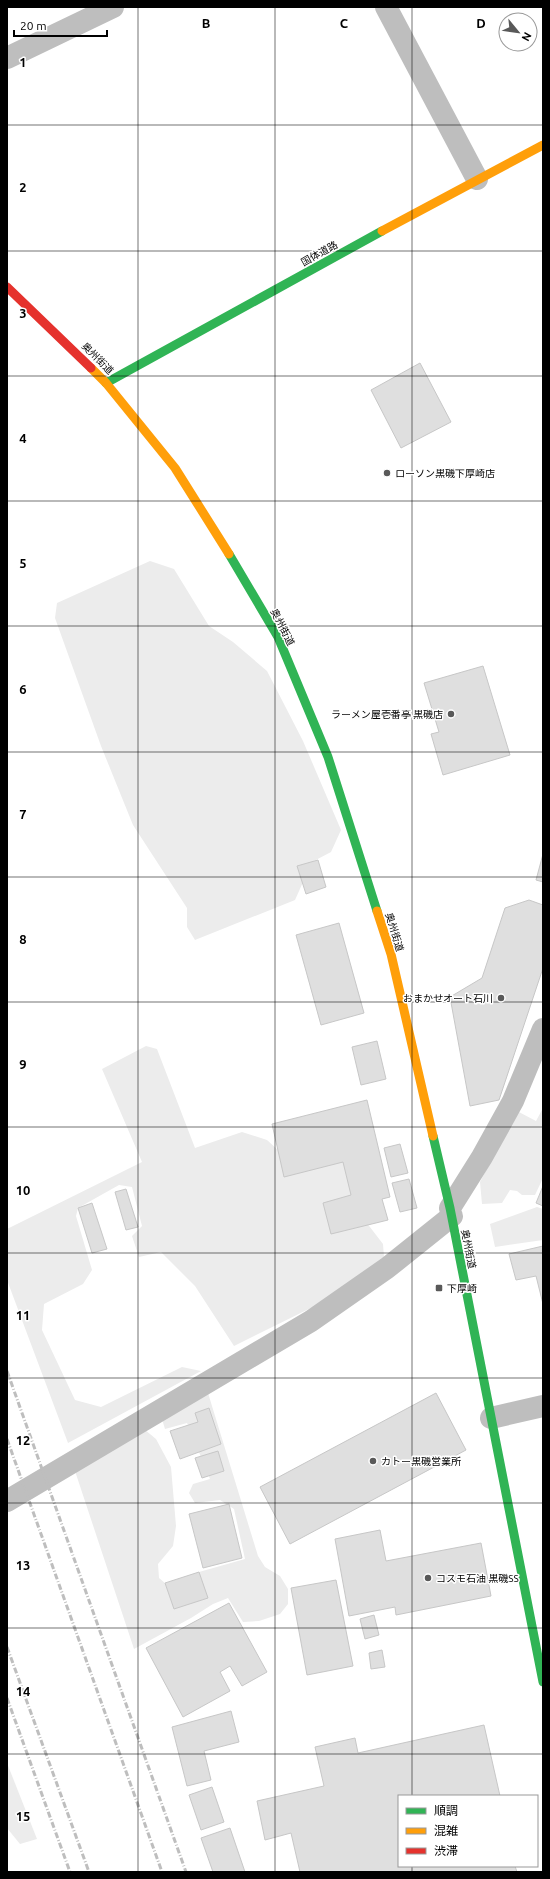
<svg xmlns="http://www.w3.org/2000/svg" width="550" height="1879" font-family="Ubuntu,'Noto Sans JP',sans-serif">
<rect width="100%" height="100%" fill="#fff"/>
<g fill="#ececec">
<polygon points="150,561 174,569 209,626 233,642 267,671 303,741 341,830 331,852 312,862 295,900 195,940 187,927 187,908 133,825 101,746 55,618 57,603"/>
<polygon points="146,1046 157,1049 195,1148 242,1132 267,1140 290,1161 328,1147 362,1175 363,1218 383,1244 384,1257 374,1268 323,1302 234,1346 195,1286 161,1252 139,1257 132,1236 142,1226 132,1187 119,1185 78,1208 76,1216 92,1270 83,1284 44,1304 42,1330 75,1400 101,1407 182,1367 201,1371 68,1443 7,1280 7,1229 142,1162 102,1069"/>
<polygon points="543,1108 543,1178 535,1195 522,1195 517,1191 510,1190 502,1203 482,1204 480,1182 517,1111 536,1121"/>
<polygon points="537,1207 543,1209 543,1240 495,1247 490,1224"/>
<polygon points="208,1393 258,1556 265,1567 280,1576 288,1589 288,1604 280,1614 259,1621 243,1622 228,1598 213,1604 191,1618 134,1649 73,1465 144,1429 156,1439 171,1467 176,1526 173,1546 158,1564 159,1578 165,1583 174,1609 207,1598 199,1572 245,1559 234,1509 220,1500 195,1503 189,1493 193,1484 210,1479 187,1423 165,1429 162,1419"/>
<polygon points="7,1763 37,1839 20,1844 7,1828"/>
</g>
<g fill="#dfdfdf" stroke="#c7c7c7">
<polygon points="420,363 451,422 401,448 371,390"/>
<polygon points="483,666 510,755 443,775 431,734 439,732 424,683"/>
<polygon points="543,854 543,882 536,880"/>
<polygon points="318,860 326,887 306,894 297,866"/>
<polygon points="529,900 543,905 543,968 499,1100 470,1106 450,997 482,978 505,908"/>
<polygon points="339,923 364,1013 321,1025 296,935"/>
<polygon points="377,1041 386,1079 361,1085 352,1047"/>
<polygon points="367,1100 390,1197 382,1199 388,1220 331,1234 323,1203 351,1195 343,1162 284,1177 272,1124"/>
<polygon points="400,1144 408,1173 391,1177 384,1148"/>
<polygon points="409,1179 417,1208 400,1212 392,1183"/>
<polygon points="543,1186 543,1206 536,1203"/>
<polygon points="126,1189 138,1227 126,1230 115,1192"/>
<polygon points="92,1203 107,1249 92,1253 78,1208"/>
<polygon points="543,1246 543,1304 536,1276 516,1280 509,1254"/>
<polygon points="436,1393 466,1450 290,1544 260,1487"/>
<polygon points="209,1408 221,1444 180,1459 170,1431 198,1422 195,1413"/>
<polygon points="218,1451 224,1471 202,1478 195,1458"/>
<polygon points="229,1504 242,1558 203,1568 189,1514"/>
<polygon points="380,1530 386,1561 481,1543 491,1596 396,1615 395,1607 349,1616 335,1539"/>
<polygon points="199,1572 208,1598 174,1609 165,1583"/>
<polygon points="336,1580 353,1666 307,1675 291,1588"/>
<polygon points="229,1603 267,1672 242,1686 230,1666 220,1672 230,1691 183,1717 146,1648"/>
<polygon points="374,1615 379,1635 365,1639 360,1619"/>
<polygon points="382,1650 385,1667 371,1669 369,1653"/>
<polygon points="231,1711 239,1742 204,1751 211,1780 187,1786 172,1727"/>
<polygon points="484,1725 500,1796 399,1796 399,1866 515,1866 517,1872 300,1872 291,1833 265,1840 257,1801 324,1786 315,1747 355,1738 358,1753"/>
<polygon points="212,1787 224,1822 201,1830 189,1795"/>
<polygon points="230,1828 245,1872 213,1872 201,1838"/>
</g>
<g fill="none" stroke-linecap="round" stroke-linejoin="round">
<g stroke="#bebebe" stroke-width="22">
<polyline points="386,7 477,179"/>
<polyline points="7,58 113,7"/>
<polyline points="450,1208 482,1157 513,1101 543,1029"/>
<polyline points="491,1418 543,1406"/>
<polyline points="7,1501 311,1321 387,1268 452,1216"/>
</g>
<g stroke="#30b455" stroke-width="9">
<polyline points="106,383 382,231"/>
<polyline points="229,554 278,637 328,757 377,911"/>
<polyline points="433,1136 450,1208 543,1682"/>
</g>
<g stroke="#ff9f0a" stroke-width="9">
<polyline points="382,231 543,145"/>
<polyline points="91,368 106,383 175,468 229,554"/>
<polyline points="377,911 391,954 433,1136"/>
</g>
<polyline stroke="#e5322d" stroke-width="9" points="7,287 91,368"/>
<g stroke="#bebebe" stroke-width="3" stroke-dasharray="6 2 1 2" stroke-linecap="butt">
<polyline points="7,1371 186,1872"/>
<polyline points="7,1439 162,1872"/>
<polyline points="7,1647 89,1872"/>
<polyline points="7,1698 70,1872"/>
</g>
</g>
<path fill="none" stroke="#000" stroke-width="1" stroke-opacity="0.55" d="M138 7V1872M275 7V1872M412 7V1796M7 125H543M7 251H543M7 376H543M7 501H543M7 626H543M7 752H543M7 877H543M7 1002H543M7 1127H543M7 1253H543M7 1378H543M7 1503H543M7 1628H543M7 1754H543M412 1866V1872"/>
<g fill="#595959" stroke="#fff" stroke-width="1.5">
<circle cx="387" cy="473" r="4"/>
<circle cx="451" cy="714" r="4"/>
<circle cx="501" cy="998" r="4"/>
<rect x="435" y="1284" width="8" height="8" rx="2"/>
<circle cx="373" cy="1461" r="4"/>
<circle cx="428" cy="1578" r="4"/>
</g>
<g text-anchor="middle" stroke-width="3" stroke-linejoin="round" paint-order="stroke">
<g font-size="10" fill="#000" stroke="#fff">
<text transform="translate(319 253) rotate(-29)" y="4">国体道路</text>
<text transform="translate(98 358) rotate(45)" y="4">奥州街道</text>
<text transform="translate(283 627) rotate(63)" y="4">奥州街道</text>
<text transform="translate(395 932) rotate(73)" y="4">奥州街道</text>
<text transform="translate(469 1249) rotate(79)" y="4">奥州街道</text>
</g>
<g font-size="10" fill="#000" stroke="#fff" text-anchor="start">
<text x="395" y="477">ローソン黒磯下厚崎店</text>
<text x="443" y="718" text-anchor="end">ラーメン屋壱番亭 黒磯店</text>
<text x="493" y="1002" text-anchor="end">おまかせオート石川</text>
<text x="447" y="1292">下厚崎</text>
<text x="381" y="1465">カトー黒磯営業所</text>
<text x="436" y="1582">コスモ石油 黒磯SS</text>
</g>
</g>
<g font-size="13" text-anchor="middle" font-weight="bold" fill="#000" stroke="#fff" stroke-width="3" stroke-linejoin="round" paint-order="stroke">
<text x="206" y="28">B</text>
<text x="344" y="28">C</text>
<text x="481" y="28">D</text>
<text x="23" y="67">1</text>
<text x="23" y="192">2</text>
<text x="23" y="318">3</text>
<text x="23" y="443">4</text>
<text x="23" y="568">5</text>
<text x="23" y="694">6</text>
<text x="23" y="819">7</text>
<text x="23" y="944">8</text>
<text x="23" y="1069">9</text>
<text x="23" y="1195">10</text>
<text x="23" y="1320">11</text>
<text x="23" y="1445">12</text>
<text x="23" y="1570">13</text>
<text x="23" y="1696">14</text>
<text x="23" y="1821">15</text>
</g>
<rect width="550" height="1879" fill="none" stroke="#000000" stroke-width="16"/>
<rect x="398" y="1795" width="140" height="72" fill="#ffffff" stroke="#999999"/>
<rect x="406" y="1808" width="20" height="6" fill="#30b455" stroke="#999999"/>
<text x="434" y="1815" font-size="12" fill="#000000">順調</text>
<rect x="406" y="1828" width="20" height="6" fill="#ff9f0a" stroke="#999999"/>
<text x="434" y="1835" font-size="12" fill="#000000">混雑</text>
<rect x="406" y="1848" width="20" height="6" fill="#e5322d" stroke="#999999"/>
<text x="434" y="1855" font-size="12" fill="#000000">渋滞</text>
<g transform="translate(518 32) rotate(119)"><circle r="19" fill="#ffffff" stroke="#999999"/>
<path d="M0-3L7 15L0 10L-7 15Z" fill="#595959"/>
<text y="-6" font-size="11" font-weight="bold" text-anchor="middle" fill="#000000">N</text>
</g>
<path d="M14 30v6h93v-6" fill="none" stroke="#000000" stroke-width="2"/>
<text x="20" y="30" font-size="12" fill="#000000" stroke="#ffffff" stroke-width="3" paint-order="stroke">20 m</text>
</svg>
